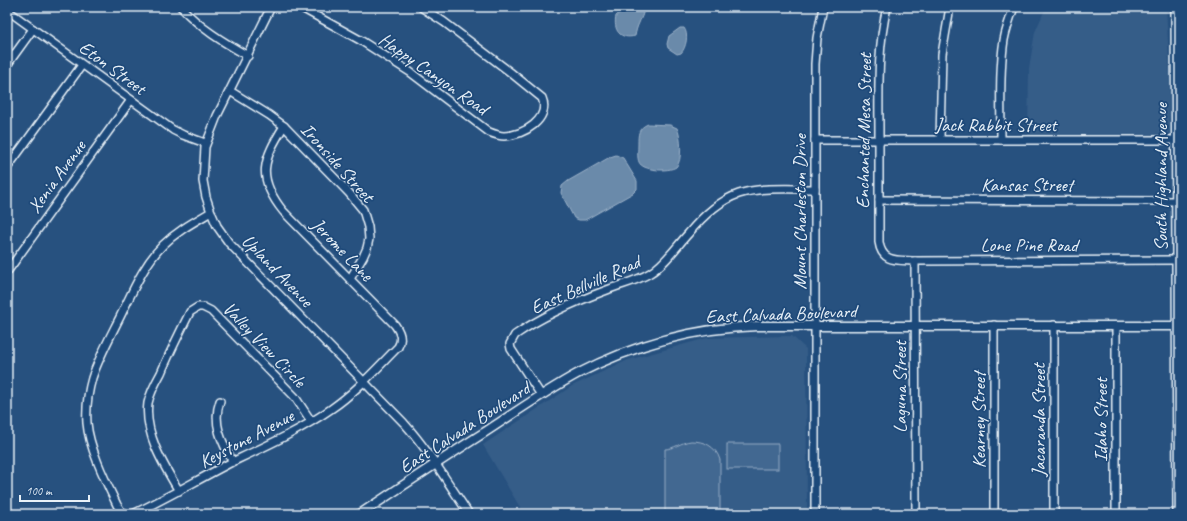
<svg xmlns="http://www.w3.org/2000/svg" width="1187" height="521" font-family="Caveat,sans-serif">
<rect width="100%" height="100%" fill="#27517f"/>
<filter id="ink" filterUnits="userSpaceOnUse"><feTurbulence type="fractalNoise" baseFrequency=".025" numOctaves="2"/><feDisplacementMap in="SourceGraphic" scale="8" xChannelSelector="R" yChannelSelector="G"/><feConvolveMatrix kernelMatrix="1 2 1 2 8 2 1 2 1" color-interpolation-filters="sRGB"/></filter>
<g filter="url(#ink)">
<g fill="#355d88">
<polygon points="1046,7 1166,7 1170,78 1169,133 1161,136 1028,136 1029,68 1035,32"/>
<polygon points="792,336 806,349 807,514 524,514 483,445 572,386 628,360 707,338"/>
</g>
<g fill="#436891" stroke="#96acc4">
<path d="M691 441C704 441 716 446 720 460V514H665V449C674 449 681 442 691 441Z"/>
<rect x="727" y="444" width="51" height="25"/>
</g>
<g fill="#6b8aaa" stroke="#9db3c9">
<path d="M626 7H643C644 14 642 16 639 23 637 27 636 31 635 36 620 40 613 30 616 16Z"/>
<path d="M680 28H684C689 34 686 48 681 53L677 54 668 48 667 44 669 36Z"/>
<path d="M648 124 670 125 677 128C681 136 683 161 676 167 669 172 642 171 639 162 637 158 638 149 638 144 638 134 638 128 648 124Z"/>
<polygon points="616,155 623,158 637,181 637,189 633,193 585,220 579,220 574,218 561,193 562,186 568,181 610,157"/>
</g>
<g fill="none" stroke-linecap="round" stroke-linejoin="round">
<g stroke="#e8f1f8" stroke-width="10">
<g id="minor">
<path d="M181 7C200 28 223 42 248 56"/>
<path d="M271 7 217 116 205 147 203 181 206 197 211 212 217 226 229 243 404 423C429 451 448 483 469 514"/>
<path d="M300 7 360 40 410 72 489 132C494 134 499 136 504 136 523 136 551 119 542 98L510 72 444 22 421 7"/>
<path d="M887 7C877 49 879 92 879 135 879 171 879 206 879 242 882 263 897 260 915 261L1176 260"/>
<polyline points="1175,7 1177,514"/>
<polyline points="7,10 173,130 183,135 205,143"/>
<polyline points="7,65 33,29"/>
<polyline points="230,91 269,115 284,126 349,193 363,210 368,227 369,239 367,248 363,257 350,279"/>
<polyline points="940,139 942,54 950,7"/>
<polyline points="815,140 1176,140"/>
<path d="M1001 140C1001 108 999 71 1004 40 1006 29 1010 18 1014 7"/>
<polyline points="7,168 82,65"/>
<polyline points="879,200 1176,201"/>
<polyline points="915,261 916,514"/>
<polyline points="7,272 131,100"/>
<polyline points="1054,325 1054,514"/>
<path d="M541 395 511 349 510 344 515 335C541 317 577 301 607 290 622 284 637 281 650 273 665 264 676 247 688 234 730 183 754 189 815 189"/>
<path d="M220 401C212 423 222 443 233 462"/>
<path d="M179 491C164 466 144 434 148 403 150 393 156 382 161 373 170 352 180 332 190 312L198 307H203L211 311 295 397 311 421"/>
<path d="M126 514 121 511 117 505C106 482 89 448 87 423 86 408 88 392 92 378 99 357 110 337 120 317 132 293 143 265 163 245 177 231 194 222 211 212"/>
<path d="M133 514C167 498 199 479 232 462 266 446 301 430 331 409 356 392 377 368 398 347 403 339 400 332 395 325L283 211C256 177 263 160 284 126"/>
<polyline points="815,514 815,64 817,38 823,7"/>
<polyline points="994,514 994,325"/>
<polyline points="1116,514 1116,326"/>
</g>
</g>
<g stroke="#e8f1f8" stroke-width="11">
<path id="major" d="M360 514C401 487 441 460 482 434 513 414 544 392 577 374 633 345 694 328 757 326H1180"/>
</g>
<use href="#minor" stroke="#1f4a7a" stroke-width="7"/>
<use href="#major" stroke="#1f4a7a" stroke-width="8"/>
</g>
</g>
<g text-anchor="middle" stroke-width="3.5" stroke-linejoin="round" paint-order="stroke">
<g font-size="19" fill="#e8f1f8" stroke="#1f4a7a">
<text transform="translate(113 67) rotate(36)" y="7">Eton Street</text>
<text transform="translate(434 73) rotate(35)" y="7">Happy Canyon Road</text>
<text x="996" y="131">Jack Rabbit Street</text>
<text transform="translate(863 131) rotate(-89)" y="7">Enchanted Mesa Street</text>
<text transform="translate(338 162) rotate(48)" y="7">Ironside Street</text>
<text transform="translate(56 176) rotate(-54)" y="7">Xenia Avenue</text>
<text transform="translate(1160 177) rotate(-90)" y="7">South Highland Avenue</text>
<text x="1027" y="191">Kansas Street</text>
<text transform="translate(799 212) rotate(-90)" y="7">Mount Charleston Drive</text>
<text x="1029" y="251">Lone Pine Road</text>
<text transform="translate(343 249) rotate(46)" y="7">Jerome Lane</text>
<text transform="translate(278 270) rotate(46)" y="7">Upland Avenue</text>
<text transform="translate(585 284) rotate(-24)" y="7">East Bellville Road</text>
<text transform="translate(781 313) rotate(-2)" y="7">East Calvada Boulevard</text>
<text transform="translate(265 344) rotate(46)" y="7">Valley View Circle</text>
<text transform="translate(899 387) rotate(-90)" y="7">Laguna Street</text>
<text transform="translate(978 420) rotate(-90)" y="7">Kearney Street</text>
<text transform="translate(1038 420) rotate(-90)" y="7">Jacaranda Street</text>
<text transform="translate(1100 420) rotate(-90)" y="7">Idaho Street</text>
<text transform="translate(464 427) rotate(-33)" y="7">East Calvada Boulevard</text>
<text transform="translate(246 438) rotate(-28)" y="7">Keystone Avenue</text>
</g>
</g>
<rect width="1187" height="521" fill="none" stroke="#1f4a7a" stroke-width="24"/>
<rect x="12" y="12" width="1163" height="497" fill="none" stroke="#e8f1f8" stroke-width="1.5" filter="url(#ink)"/>
<path d="M20 495v6h69v-6" fill="none" stroke="#e8f1f8" stroke-width="2"/>
<text x="26" y="495" font-size="12" fill="#e8f1f8" stroke="#1f4a7a" stroke-width="3" paint-order="stroke">100 m</text>
</svg>
